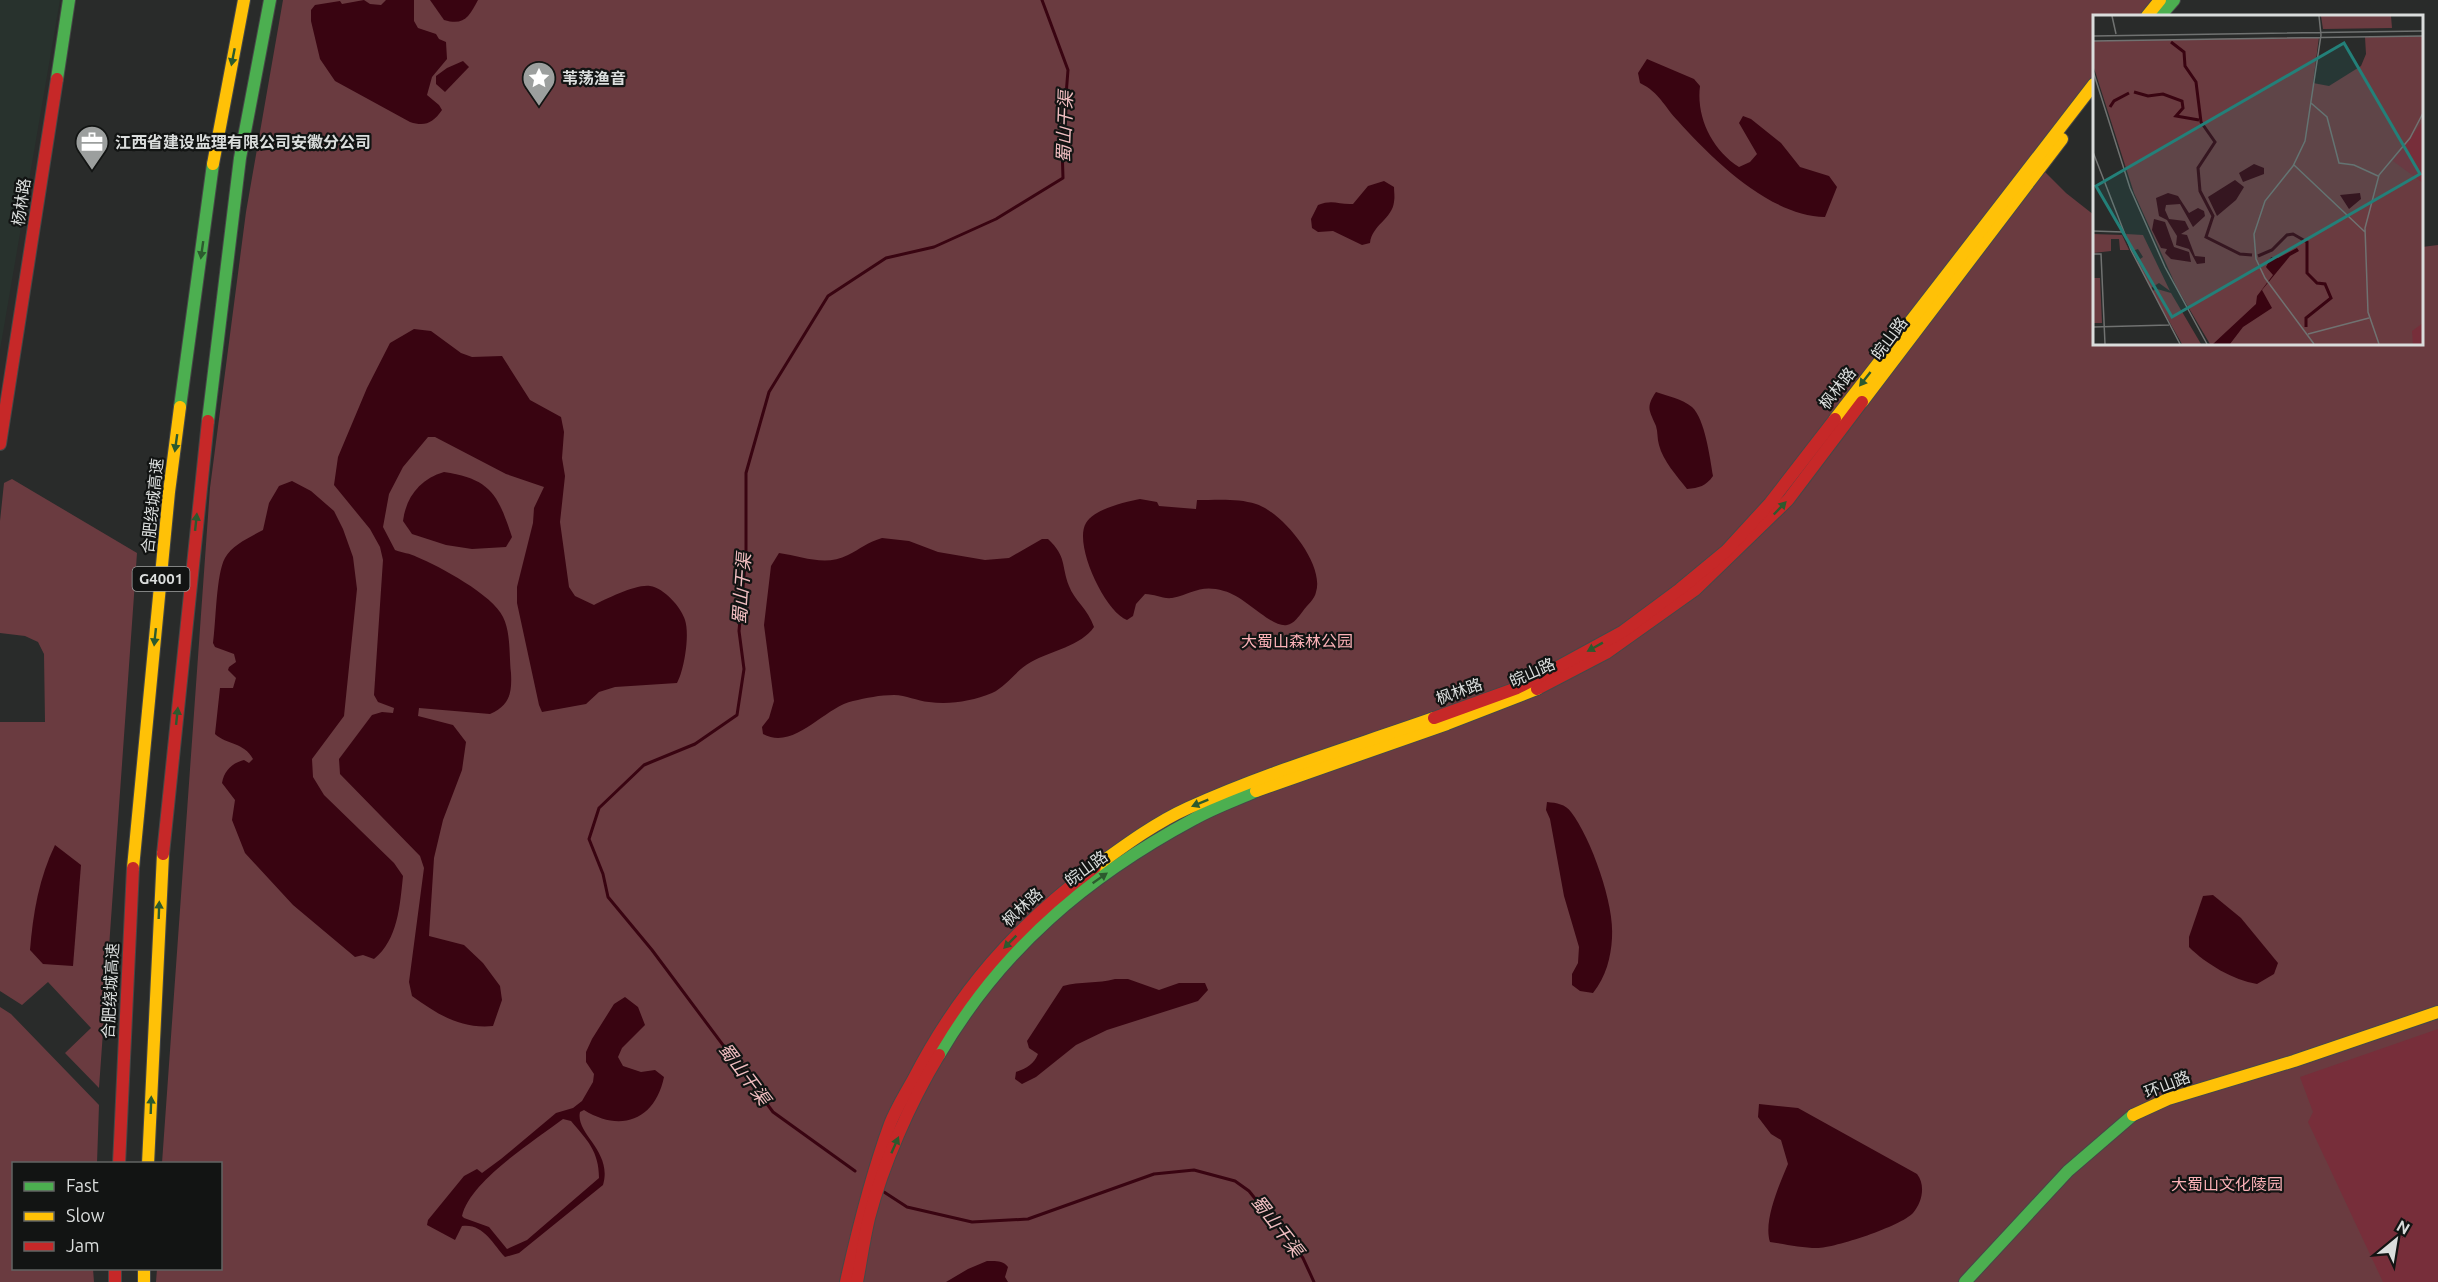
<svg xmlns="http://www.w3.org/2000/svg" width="2438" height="1282" font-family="Ubuntu,'Noto Sans SC',sans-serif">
<rect width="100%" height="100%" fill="#292b2a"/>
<polygon fill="#28322d" points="0,0 60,0 0,350"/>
<g fill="#6a3b40">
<polygon points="283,0 2160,0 2147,16 2094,16 2094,84 2034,161 2066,193 2094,215 2094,344 2422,344 2422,247 2438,245 2438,1282 156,1282 157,1269 220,1268 220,1164 162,1163 210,488 246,212"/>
<polygon points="12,479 137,553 99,1088 65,1053 91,1028 48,982 22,1005 0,991 0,722 45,722 44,654 38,642 25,636 0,633 0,521 4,483"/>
<polygon points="0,1007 11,1014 99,1105 97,1163 14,1164 14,1268 93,1269 94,1282 0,1282"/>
</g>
<polygon fill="#772e3a" points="2438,1029 2438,1282 2383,1282 2308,1122 2313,1112 2300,1077"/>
<g fill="#390411" fill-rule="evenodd">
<path d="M364 0 370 4 381 5 386 0H414V21L418 28 436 34 439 39 446 42 447 59 432 77 427 95 439 105 442 110C433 123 425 127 410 122L335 81 320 59 311 21V10L315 5 340 1 342 4Z"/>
<path d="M430 0H478C469 17 464 26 444 20Z"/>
<path d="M1647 59 1694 79 1700 86C1696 117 1712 150 1739 167L1750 162 1757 154 1739 123 1743 116 1751 119 1781 143 1800 167 1829 176 1837 187 1825 217C1770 216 1713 160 1678 121 1663 105 1660 93 1640 83L1638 73Z"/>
<polygon points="463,61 469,67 445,92 436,84 436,76 447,68"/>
<path d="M1384 181 1394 187C1394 192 1395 197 1394 202 1392 219 1372 225 1370 243L1362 245 1333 231 1318 232 1312 228 1311 219 1318 205C1333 199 1339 205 1353 204L1368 186Z"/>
<path d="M414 329 431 331 461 353 472 357 502 356 530 400 561 417 564 432 562 458 565 476 560 522 569 587 575 596 594 605C606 599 636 584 650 586 664 588 681 607 685 620 690 635 684 671 677 683L615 687 599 692 586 704 542 712 539 705 517 603V587L533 523 534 508 544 487 506 474 435 437H428L403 467 389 494 383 527 395 550C402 553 410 553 417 557 439 566 493 595 503 617 511 633 509 656 511 673 512 693 510 705 490 714L419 708 418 716 453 725 466 742 462 770 443 820 434 858 429 936 464 945 483 963 500 986 502 1000 493 1026C460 1029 437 1014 412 996L409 982 424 868 420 856 340 774 339 759 372 715 382 712 393 713 394 708 378 702 374 695 383 560 380 547 370 529 334 485 338 457 367 388 390 343Z"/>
<path d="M1656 392C1668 396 1682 399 1692 407 1705 419 1710 458 1713 476 1706 486 1699 488 1687 489 1677 476 1663 461 1659 445 1657 439 1658 432 1656 426 1650 411 1645 408 1656 392Z"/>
<path d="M444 472C491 479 498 495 512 537L506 547 472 549 446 545 412 534 403 521C406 497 420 479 444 472Z"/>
<path d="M292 481 311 491 334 511 343 529 353 557 357 589 344 716 312 759 313 777 324 795 394 863 403 876C400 905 398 940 374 959L363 955 355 957 293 905 245 853 232 820 235 800 222 783C224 771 232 763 244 760L249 763 253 759C244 742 227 745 215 734L220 688H233L236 678 228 670 229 667 236 662 234 654 215 647 213 643C216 623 216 574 225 558 232 545 250 537 263 530L269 503 279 486Z"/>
<path d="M1140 499 1157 502 1159 506 1196 509 1197 500C1216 500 1238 498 1256 504 1282 512 1325 564 1316 592 1315 599 1307 605 1303 611 1299 616 1294 624 1287 625 1271 628 1245 596 1224 591 1200 584 1193 594 1172 598 1162 599 1155 594 1145 594L1136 604 1133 616 1127 620C1105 612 1073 544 1086 523 1094 509 1125 502 1140 499Z"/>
<path d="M882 538 909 541 938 552 985 560 1009 558 1042 539H1048C1067 557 1061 565 1069 586 1074 600 1088 609 1094 627 1081 646 1051 651 1031 662 1016 670 1007 686 992 693 972 701 950 705 929 702 917 701 906 695 894 695 880 695 866 698 853 701 824 707 795 751 763 734L762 727 769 718 774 701 764 625 771 566 779 553C802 556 825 567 848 555 860 549 868 542 882 538Z"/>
<path d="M1547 802C1557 803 1565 804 1571 812 1591 838 1615 905 1612 938 1611 957 1606 977 1593 993L1580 991 1572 985V974L1578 963 1579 947 1564 896 1550 819 1546 810Z"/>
<path d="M55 845 81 865 73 966 43 964 30 950C33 913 39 878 55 845Z"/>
<path d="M2213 895 2241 918 2278 963 2274 974 2257 984C2233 980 2206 964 2189 947V937L2203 896Z"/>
<path d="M1115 979H1128L1159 990 1179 983H1205L1208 990 1198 1001 1107 1030 1076 1045 1036 1077 1022 1084 1015 1079 1016 1072C1027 1068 1034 1064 1038 1054L1029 1048 1027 1041 1063 986C1080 981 1098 984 1115 979Z"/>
<path d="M625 997 638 1007 645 1025 622 1048 618 1057 623 1066 641 1072 655 1070 664 1077C655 1120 621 1133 584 1110L580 1112C575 1134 613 1151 603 1185L519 1253 505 1257C493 1244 483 1223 462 1226L455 1240 427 1225 428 1220 464 1176 477 1169 482 1173 501 1159 556 1113 573 1108 582 1101 593 1082 594 1074 586 1062V1052L592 1039 614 1004ZM563 1119 571 1121C587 1140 599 1151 599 1178L527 1240 507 1249 489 1227 464 1218 462 1216C470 1181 534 1141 563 1119Z"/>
<path d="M1759 1104 1798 1108 1917 1174C1926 1185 1922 1203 1913 1213 1901 1226 1835 1248 1817 1248 1802 1248 1785 1244 1770 1242 1763 1221 1780 1183 1788 1164L1781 1140 1771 1134 1758 1117Z"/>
<path d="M987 1261C995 1261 1003 1260 1008 1267L1005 1277 1008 1282H946L968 1269Z"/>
</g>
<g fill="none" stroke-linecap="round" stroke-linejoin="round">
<g stroke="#390411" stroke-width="3">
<polyline points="855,1171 773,1112 652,950 608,897 603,874 589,839 599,808 644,765 695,744 737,715 744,669 739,631 746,555 746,473 769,392 828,296 886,258 934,247 996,219 1063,178 1062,146 1068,70 1042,0"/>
<polyline points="884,1192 907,1207 972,1222 1028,1219 1154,1174 1194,1170 1235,1181 1249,1191 1303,1258 1314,1282"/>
</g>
<g stroke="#464847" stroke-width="14">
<g id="fast">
<polyline points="2160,16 2174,0"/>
<polyline points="57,79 69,0"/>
<polyline points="180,407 213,164"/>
<polyline points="208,421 240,158 270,0"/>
<path d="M939 1055C1001 949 1086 877 1194 819 1213 808 1236 800 1256 791"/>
<polyline points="1965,1282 2068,1171 2133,1115"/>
</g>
</g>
<g stroke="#464847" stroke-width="14">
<g id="slow">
<polyline points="2147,16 2160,0"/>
<polyline points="213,164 244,0"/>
<polyline points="1862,402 2062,139"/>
<polyline points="1835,419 2094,84"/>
<polyline points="1256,791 1447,724 1537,689"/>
<path d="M1095 867C1124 846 1155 823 1188 808 1267 772 1352 747 1434 718"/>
<polyline points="133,868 169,492 180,407"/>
<polyline points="2133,1115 2168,1099 2294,1061 2438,1012"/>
<polyline points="148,1164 163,854"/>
<polyline points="144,1268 144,1282"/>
</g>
</g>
<g stroke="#464847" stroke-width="14">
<g id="jam">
<polyline points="0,444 57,79"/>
<polyline points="1537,689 1606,653 1696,589 1788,500 1862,402"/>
<polyline points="1434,718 1517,688 1556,668 1622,632 1680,589 1726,551 1770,503 1835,419"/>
<polyline points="163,854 208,421"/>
<polyline points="119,1164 133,868"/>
<polyline points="115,1268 115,1282"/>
<path d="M846 1282C858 1228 871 1176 890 1124 896 1109 905 1094 913 1080 958 992 1016 926 1095 867"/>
<path d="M857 1282C861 1261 864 1239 869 1218 883 1164 910 1103 939 1055"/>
</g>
</g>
<use href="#fast" stroke="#4caf50" stroke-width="12"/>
<use href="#slow" stroke="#ffc107" stroke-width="12"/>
<use href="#jam" stroke="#c62828" stroke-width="12"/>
</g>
<defs><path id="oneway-solid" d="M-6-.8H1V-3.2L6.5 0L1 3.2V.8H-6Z" transform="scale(1.5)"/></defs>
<g fill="#2c5a2e">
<use href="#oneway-solid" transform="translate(233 57) rotate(101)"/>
<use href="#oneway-solid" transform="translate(202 250) rotate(98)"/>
<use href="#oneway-solid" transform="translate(1865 379) rotate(128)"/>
<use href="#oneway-solid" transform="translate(176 443) rotate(98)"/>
<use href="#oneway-solid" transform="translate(1780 508) rotate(-46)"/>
<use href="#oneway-solid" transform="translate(196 522) rotate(-84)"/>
<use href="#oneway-solid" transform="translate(155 637) rotate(96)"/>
<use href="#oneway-solid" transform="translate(1595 647) rotate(151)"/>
<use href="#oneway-solid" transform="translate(177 716) rotate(-84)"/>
<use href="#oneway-solid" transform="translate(1200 803) rotate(158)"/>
<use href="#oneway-solid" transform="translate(1100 878) rotate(-35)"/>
<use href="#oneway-solid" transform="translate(159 910) rotate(-88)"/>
<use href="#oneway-solid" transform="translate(1010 942) rotate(135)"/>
<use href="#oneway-solid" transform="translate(151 1105) rotate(-88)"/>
<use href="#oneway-solid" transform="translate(895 1145) rotate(-66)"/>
</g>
<defs>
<g id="sight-pin" transform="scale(1.725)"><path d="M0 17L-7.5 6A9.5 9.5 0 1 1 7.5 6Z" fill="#9c9f9e" stroke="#121413"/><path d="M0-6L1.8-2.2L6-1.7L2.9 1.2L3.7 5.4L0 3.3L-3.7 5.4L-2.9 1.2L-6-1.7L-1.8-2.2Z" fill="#fff"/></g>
<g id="office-pin" transform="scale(1.725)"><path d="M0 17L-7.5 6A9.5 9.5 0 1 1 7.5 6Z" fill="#9c9f9e" stroke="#121413"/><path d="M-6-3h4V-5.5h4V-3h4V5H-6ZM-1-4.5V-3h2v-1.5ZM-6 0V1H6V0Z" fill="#fff"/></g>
</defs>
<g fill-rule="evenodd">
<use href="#sight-pin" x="539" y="78"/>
<use href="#office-pin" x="92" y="142"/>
</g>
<g text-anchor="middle" stroke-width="4.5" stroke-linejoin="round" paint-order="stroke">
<rect fill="#121413" stroke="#9ea1a0" stroke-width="1.5" x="132.5" y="567" width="57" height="24" rx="4.5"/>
<g font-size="15" font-weight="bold" fill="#dadddc">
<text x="161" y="584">G4001</text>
</g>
<g font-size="16" font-weight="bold" fill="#dadddc" stroke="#121413" text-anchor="start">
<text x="562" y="84">苇荡渔音</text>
<text x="115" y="148">江西省建设监理有限公司安徽分公司</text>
</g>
<g font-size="16" fill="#dadddc" stroke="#121413">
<text transform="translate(21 202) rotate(-82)" y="6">杨林路</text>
<text transform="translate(1889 338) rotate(-53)" y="6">皖山路</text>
<text transform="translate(1837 388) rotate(-52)" y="6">枫林路</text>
<text transform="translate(152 506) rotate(-84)" y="6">合肥绕城高速</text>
<text transform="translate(1532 672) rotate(-24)" y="6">皖山路</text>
<text transform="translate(1459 691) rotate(-20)" y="6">枫林路</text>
<text transform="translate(1086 868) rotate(-36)" y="6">皖山路</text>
<text transform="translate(1022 907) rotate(-43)" y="6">枫林路</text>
<text transform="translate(110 991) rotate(-87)" y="6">合肥绕城高速</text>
<text transform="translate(2167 1084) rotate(-21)" y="6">环山路</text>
</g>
<g font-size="16" fill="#fbb1b7" stroke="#121413">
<text x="1297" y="647">大蜀山森林公园</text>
<text x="2227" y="1190">大蜀山文化陵园</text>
</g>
<g font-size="18" font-style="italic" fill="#f1bec1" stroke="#121413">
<text transform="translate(1065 127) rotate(-88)" y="6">蜀山干渠</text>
<text transform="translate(742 589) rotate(-86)" y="6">蜀山干渠</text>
<text transform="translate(744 1074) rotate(53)" y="6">蜀山干渠</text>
<text transform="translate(1277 1226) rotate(52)" y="6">蜀山干渠</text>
</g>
</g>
<g transform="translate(2093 15)">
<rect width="330" height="330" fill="#292b2a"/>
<path d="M228 1H298L299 13 230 14ZM330 21V329H117L84 273 41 178 0 50V26L226 22 220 68 236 71 268 51 273 39 272 22ZM0 219 29 220 36 235H27L26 224H18V236L0 238ZM33 219 50 220 77 276 66 268 58 273 44 246 50 242 45 234 39 236ZM0 263H7L9 308H0ZM64 274 78 278 108 329H89L59 276Z" fill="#6a3b40"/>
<path d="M330 106V168L300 146ZM330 308V329H320L319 316Z" fill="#772e3a"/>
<path d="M161 149 171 153V159L150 167 146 158ZM142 165 151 172 143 185 124 201 115 182ZM75 178 85 181 96 198 105 193 111 196 112 201 100 212 87 189 73 190 72 195 76 204 92 206 96 214 88 219 94 220 102 241 112 242V248L104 249 96 234 83 230 84 221 74 205 66 201 63 183ZM267 178 268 184 256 194 247 180ZM61 204 72 207 81 232 96 237 98 247 78 244 72 238 74 234 68 233 59 215ZM204 233 206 236 197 241 169 275 179 293 150 312 137 329H120L163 289 164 281 180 260 173 252 178 242 185 243Z" fill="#390411"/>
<path fill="none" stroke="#390411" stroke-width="3" d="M78 27 91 37 92 51 103 67 108 107 122 127 105 153 107 176 120 201 113 222 147 239 159 240M41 77 55 81 70 79 89 86 90 93 83 101 106 105M17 92 21 86 36 78M165 241 179 235 194 220 200 219 214 227V258L224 268 232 269 238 283 213 303V312"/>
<path fill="none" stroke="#707271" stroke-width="1.5" d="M19 1 23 19M0 21 330 16M0 26 330 21M0 56 37 173 72 252 114 329M218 88 234 102 246 148 261 150 285 161M0 137 38 235 87 329M201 150 272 217M0 216 30 217M0 239H8L12 329M0 312 76 310M215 319 276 303M221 329 172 263 163 244 161 219 172 186 200 151 212 126 228 20 226 1M286 329 275 297 272 213 286 160 317 123 330 98"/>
<path fill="#238079" fill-opacity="0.15" stroke="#238079" stroke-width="3" d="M251 28 327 159 79 302 3 171Z"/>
<rect width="330" height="330" fill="none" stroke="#dadddc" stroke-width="3"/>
</g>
<rect x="12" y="1162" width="210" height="108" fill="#121413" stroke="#626463" stroke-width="1.5"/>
<rect x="24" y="1182" width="30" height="9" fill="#4caf50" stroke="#626463" stroke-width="1.5"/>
<text x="66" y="1192" font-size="18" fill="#dadddc">Fast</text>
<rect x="24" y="1212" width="30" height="9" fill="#ffc107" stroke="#626463" stroke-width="1.5"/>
<text x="66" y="1222" font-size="18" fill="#dadddc">Slow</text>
<rect x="24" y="1242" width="30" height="9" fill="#c62828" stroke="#626463" stroke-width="1.5"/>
<text x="66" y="1252" font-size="18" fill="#dadddc">Jam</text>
<g transform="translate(2396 1240) rotate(30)" stroke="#121413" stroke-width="4.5" paint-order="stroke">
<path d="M0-4.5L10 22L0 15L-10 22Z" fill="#dadddc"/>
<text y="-9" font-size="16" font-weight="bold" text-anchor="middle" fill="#dadddc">N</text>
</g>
</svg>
